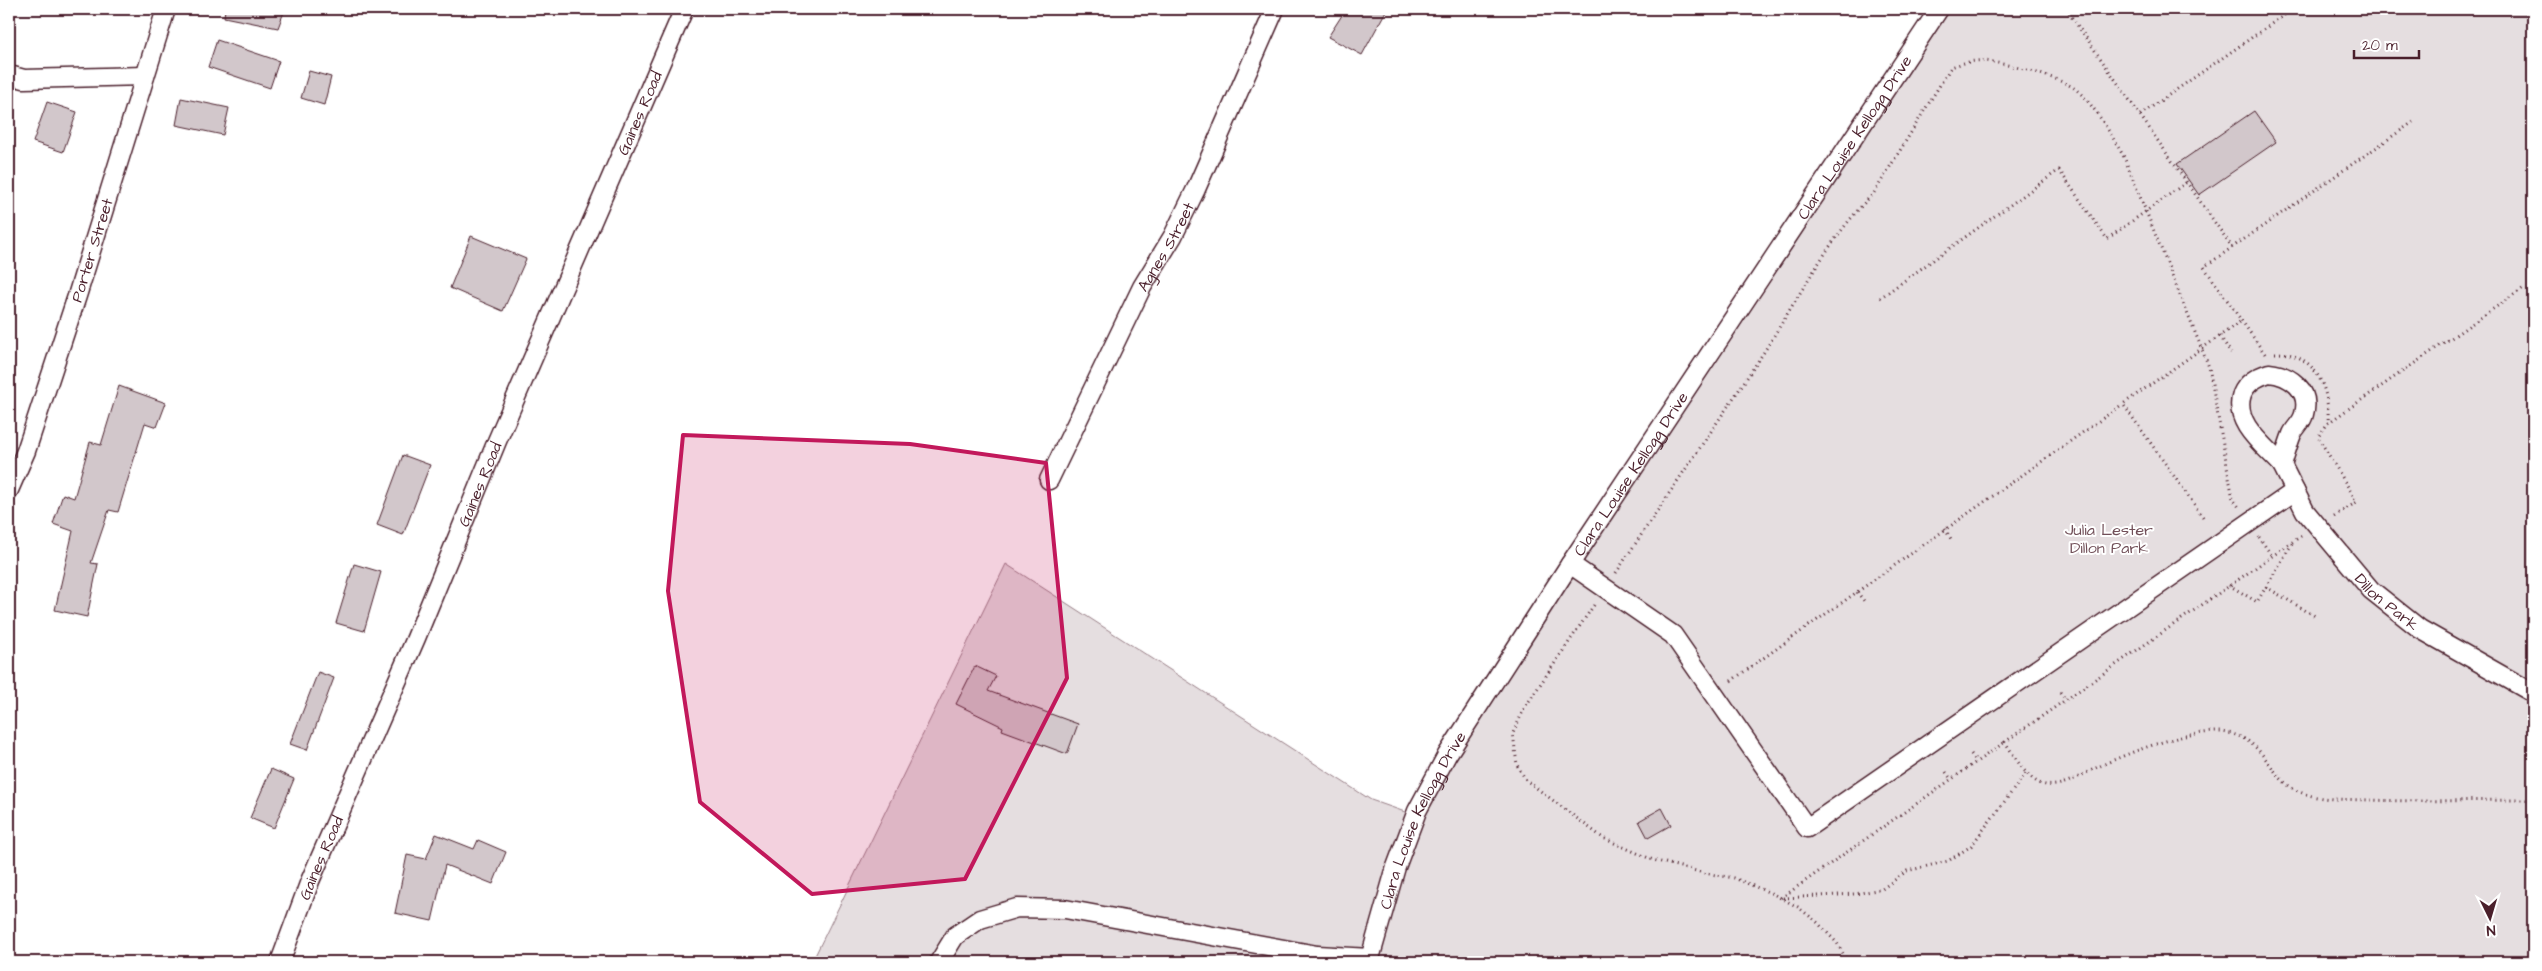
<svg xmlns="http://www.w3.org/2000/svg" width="2542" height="971" font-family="'Architects Daughter',sans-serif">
<rect width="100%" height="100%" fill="#fff"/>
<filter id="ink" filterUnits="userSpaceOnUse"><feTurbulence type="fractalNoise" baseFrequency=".02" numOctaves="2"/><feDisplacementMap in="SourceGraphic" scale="10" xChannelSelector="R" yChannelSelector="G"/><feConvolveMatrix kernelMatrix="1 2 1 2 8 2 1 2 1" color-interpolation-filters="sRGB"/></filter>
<g filter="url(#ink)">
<polygon fill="#e5dee0" stroke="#987e86" points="1951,9 2533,9 2533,962 812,962 1006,564 1371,800 1422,818 1457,751"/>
<g fill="#d2c7cb" stroke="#4a1f2b">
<polygon points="225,9 285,9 278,28 224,17"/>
<polygon points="1346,9 1387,9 1362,55 1328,37"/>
<polygon points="217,40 279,61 270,88 208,67"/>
<polygon points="309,71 331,77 324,105 301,98"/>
<polygon points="181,98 229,108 223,135 176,125"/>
<polygon points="47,102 77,112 63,152 33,142"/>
<polygon points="2254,111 2276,142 2199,195 2177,164"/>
<polygon points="471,236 526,259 503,311 450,288"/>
<polygon points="119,386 166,403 157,427 145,423 118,512 109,510 91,563 98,564 87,617 55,610 73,531 53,524 63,494 74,498 90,442 101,445"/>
<polygon points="403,455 430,465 403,535 377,525"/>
<polygon points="354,564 381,572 364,631 336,623"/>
<polygon points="975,666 996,676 988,691 1078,724 1067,754 1002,730 1003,727 956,704"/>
<polygon points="318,672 334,678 307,750 290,744"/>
<polygon points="271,769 294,779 274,828 250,818"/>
<polygon points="1662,808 1671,825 1648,838 1639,821"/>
<polygon points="436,834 474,849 478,840 506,852 493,884 445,865 432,921 395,913 407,855 426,859"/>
</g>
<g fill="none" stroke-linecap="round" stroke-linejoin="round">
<g stroke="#4a1f2b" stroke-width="21">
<g id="minor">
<polyline points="9,75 24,79 145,76"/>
<path d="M2269 373C2290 375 2311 390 2304 414 2302 423 2295 427 2292 434 2288 444 2285 455 2282 465 2265 446 2232 423 2242 394 2247 382 2257 377 2269 373Z"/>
<path id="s1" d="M2282 465 2305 511 2371 590 2420 629 2533 693"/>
<path id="s2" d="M1049 480 1142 287 1173 236 1196 189 1275 9"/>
<path id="s3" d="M9 490 26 451 77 296 166 9"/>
<polyline points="1570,564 1673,635 1807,828 2295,491"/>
<path id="s4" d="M280 962 310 881 416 638 497 441 684 9"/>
<polyline points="939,962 955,936 980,919 1017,908 1065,909 1317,955 1370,958"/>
<path id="s5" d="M1369 962 1396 867 1417 811 1447 755 1570 564 1939 9"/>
</g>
</g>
<g stroke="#4a1f2b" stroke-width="3" stroke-dasharray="1 4" stroke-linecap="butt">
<polyline points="2066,9 2232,247"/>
<polyline points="2140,115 2293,9"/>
<polyline points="1880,298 2059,170 2107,239 2187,182"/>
<polyline points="2220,336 2231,353"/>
<path d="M2275 353C2315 352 2330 388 2328 423"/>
<polyline points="2265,354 2204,267 2413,122"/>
<polyline points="2334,516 2357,502 2318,437 2328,423 2525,287"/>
<polyline points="2203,517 2123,404 2241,321"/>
<polyline points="1945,529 1951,539"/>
<path d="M2301 536 2005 742C2015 756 2027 782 2046 785 2064 788 2084 773 2100 766 2133 751 2184 731 2221 732 2267 736 2267 779 2300 792 2321 801 2346 799 2369 800 2423 802 2478 800 2533 800"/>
<polyline points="2259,537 2272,556"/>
<path d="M1616 573C1664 500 1714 428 1762 355 1796 302 1829 237 1874 193L1951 67C1963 63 1973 60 1985 61 2005 63 2058 77 2074 88 2093 102 2112 136 2124 157L2209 367 2233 499 2239 507"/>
<polyline points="2229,585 2257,602 2293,542"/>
<polyline points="2266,587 2315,616"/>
<polyline points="1857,592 1864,601"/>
<polyline points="1594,605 1525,707 1513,733 1517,765 1526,780 1603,838 1653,860 1704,873 1734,878 1773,894 1798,907 1817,922 1837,943 1848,962"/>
<polyline points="1731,681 2123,404"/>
<polyline points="2060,692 2066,700"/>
<polyline points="1971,754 1977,762"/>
<polyline points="1946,772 1951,779"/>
<polyline points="1781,898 2005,742"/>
<polyline points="1783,898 1855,894 1882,889 1907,871 1948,861 1971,846 2026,773"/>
</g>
<use href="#minor" stroke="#fff" stroke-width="18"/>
</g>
</g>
<path fill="#c2185b" fill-opacity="0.2" stroke="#c2185b" stroke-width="4" stroke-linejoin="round" d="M683 435 910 444 1046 463 1067 678 965 879 812 894 700 802 668 591Z"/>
<g text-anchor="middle" stroke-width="4" stroke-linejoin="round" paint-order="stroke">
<g font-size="16" fill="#4a1f2b" stroke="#fff">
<text dy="6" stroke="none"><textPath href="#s4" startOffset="922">Gaines Road</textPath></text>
<text dy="6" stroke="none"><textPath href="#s5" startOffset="962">Clara Louise Kellogg Drive</textPath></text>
<text dy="6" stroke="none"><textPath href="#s2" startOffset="261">Agnes Street</textPath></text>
<text dy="6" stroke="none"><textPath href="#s3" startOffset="254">Porter Street</textPath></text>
<text dy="6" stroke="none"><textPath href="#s5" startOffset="558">Clara Louise Kellogg Drive</textPath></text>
<text dy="6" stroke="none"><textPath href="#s4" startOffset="518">Gaines Road</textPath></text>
<text dy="6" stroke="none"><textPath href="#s1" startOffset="174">Dillon Park</textPath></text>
<text dy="6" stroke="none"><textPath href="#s5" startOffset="152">Clara Louise Kellogg Drive</textPath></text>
<text dy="6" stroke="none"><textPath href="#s4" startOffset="112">Gaines Road</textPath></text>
</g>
<g font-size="16" fill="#714f58" stroke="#fff">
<text x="2109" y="535">Julia Lester<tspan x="2109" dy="18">Dillon Park</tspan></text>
</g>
</g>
<rect width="2542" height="971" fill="none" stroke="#fff" stroke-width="30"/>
<rect x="15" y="15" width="2512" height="941" fill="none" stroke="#4a1f2b" stroke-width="2" filter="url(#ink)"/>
<g transform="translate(2490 918) rotate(175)" stroke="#ffffff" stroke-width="4" paint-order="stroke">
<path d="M0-4L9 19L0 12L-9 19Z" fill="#4a1f2b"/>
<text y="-8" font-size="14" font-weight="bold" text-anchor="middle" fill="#4a1f2b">N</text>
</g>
<path d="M2354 50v8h65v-8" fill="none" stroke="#4a1f2b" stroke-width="2.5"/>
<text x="2362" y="50" font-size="15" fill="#4a1f2b" stroke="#ffffff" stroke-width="4" paint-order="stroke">20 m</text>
</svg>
